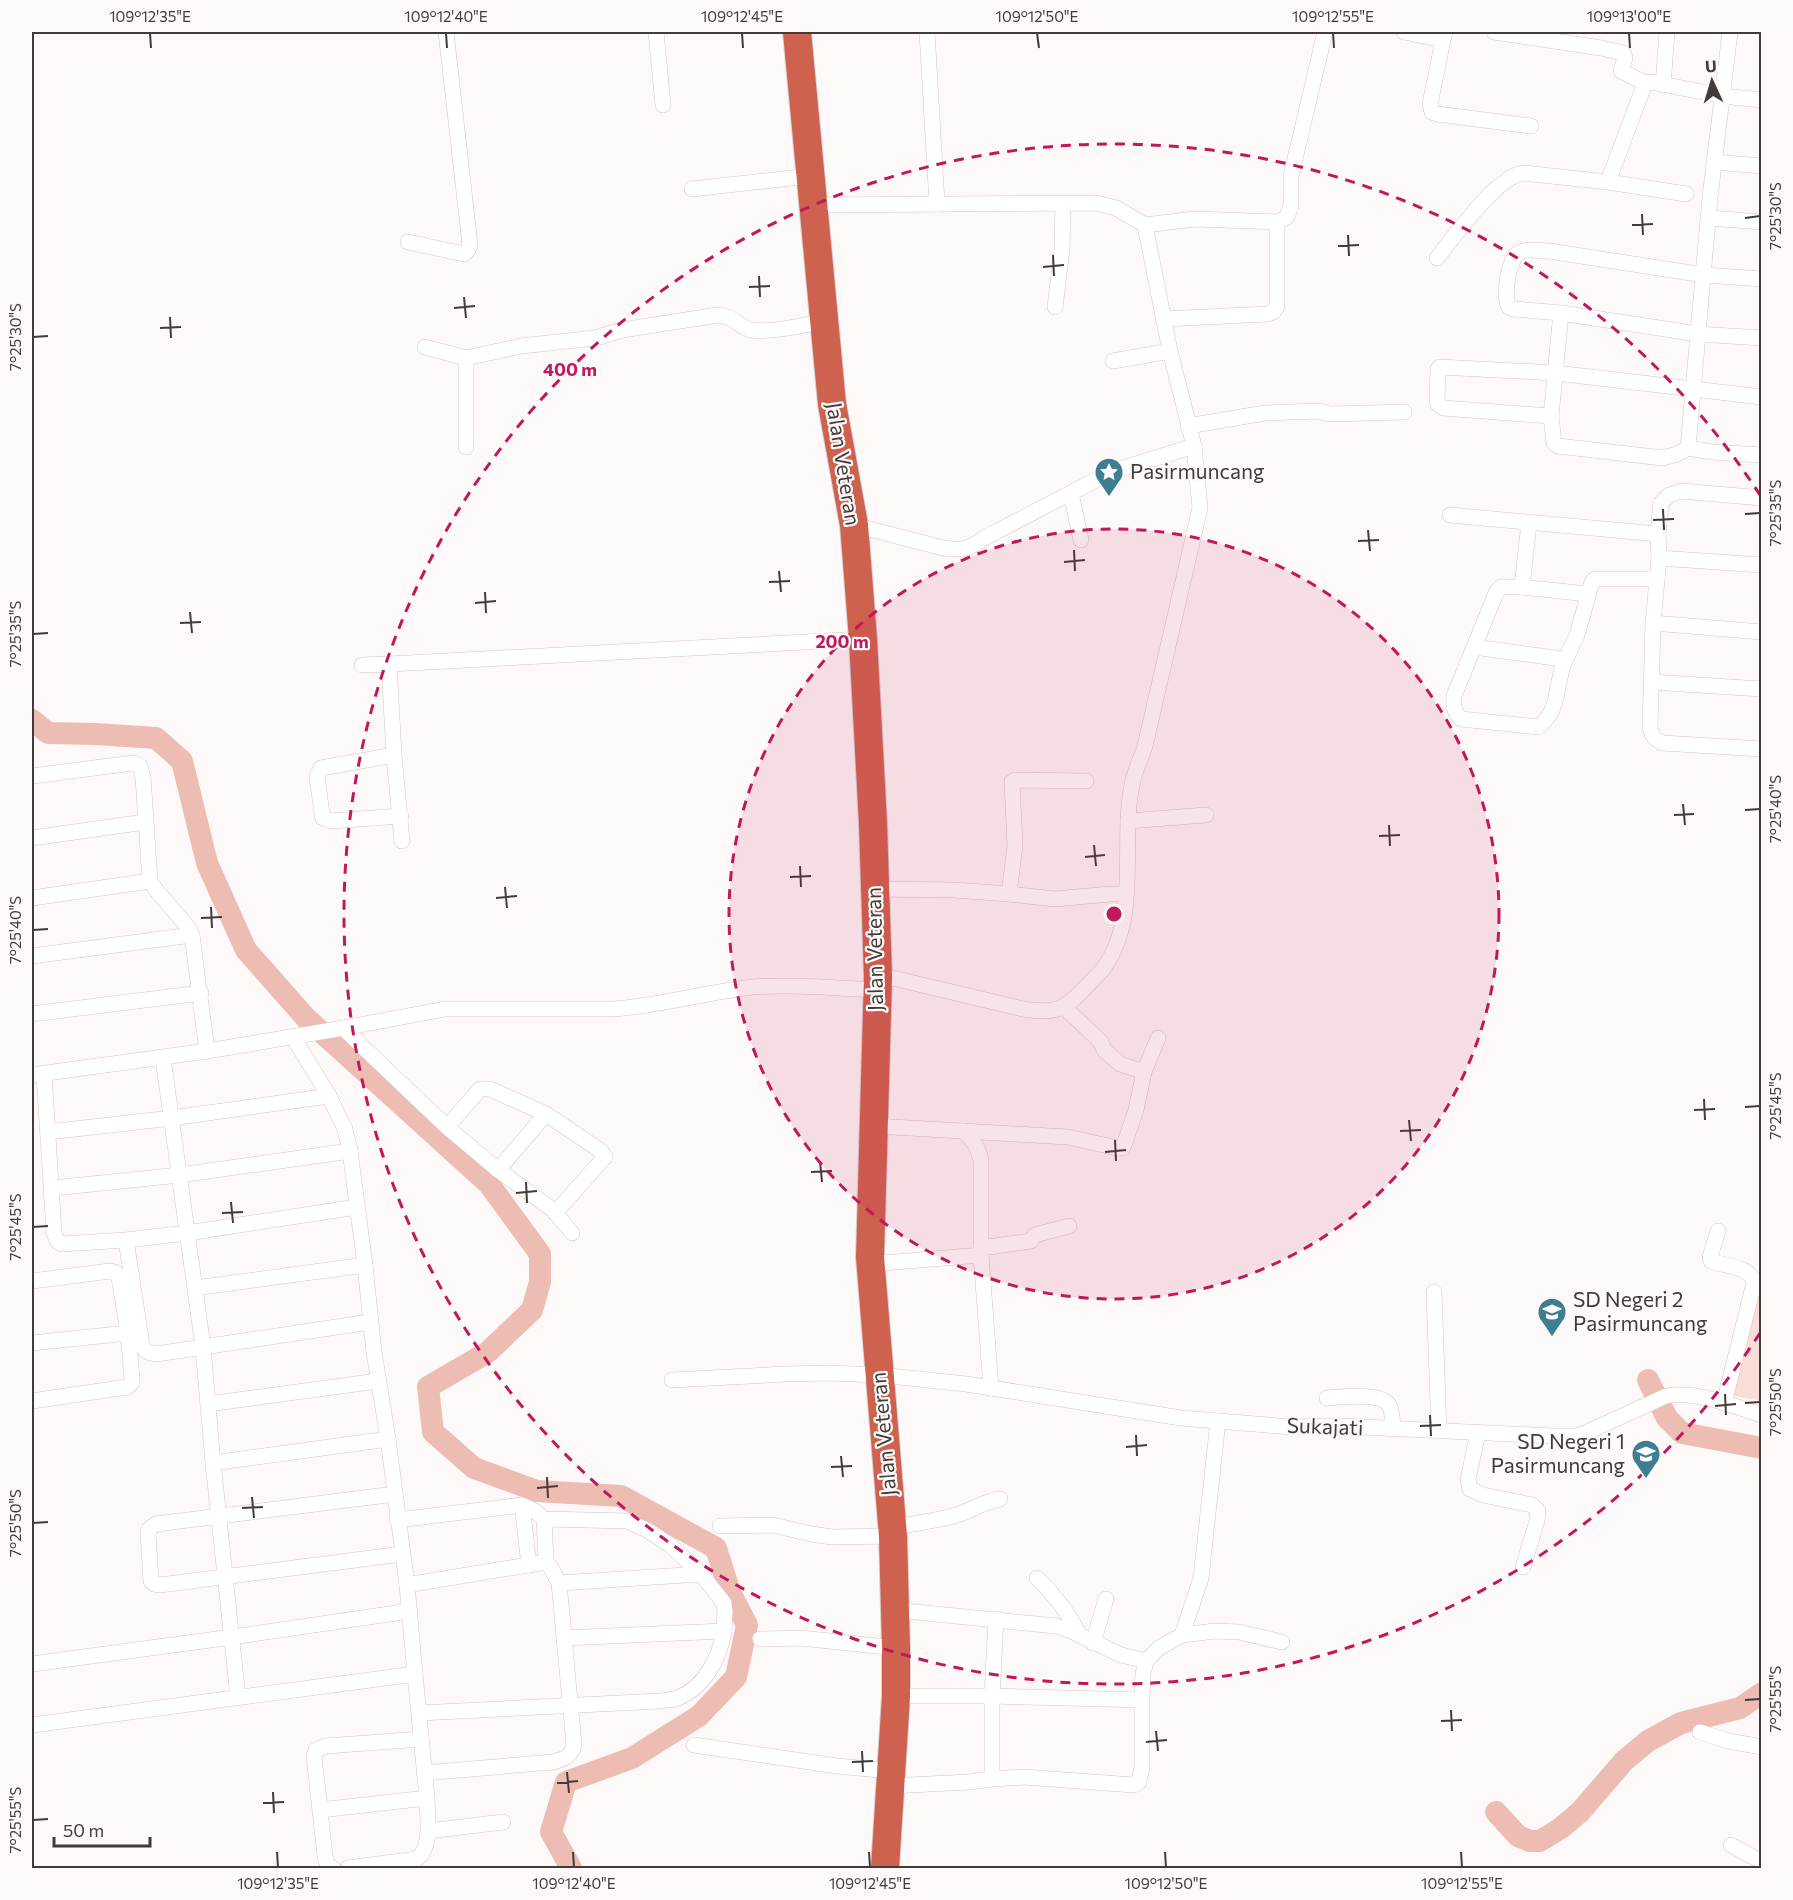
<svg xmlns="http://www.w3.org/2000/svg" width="1793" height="1900" font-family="Commissioner,sans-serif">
<rect width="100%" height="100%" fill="#fdf9f8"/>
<polygon fill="#fbddd7" points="1761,1267 1761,1401 1731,1395"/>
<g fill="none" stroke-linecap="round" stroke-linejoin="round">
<g stroke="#edbdb3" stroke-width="22">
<polyline points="32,720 48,733 96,734 156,738 182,761 207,863 246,950 306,1018 489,1184 540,1254 540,1282 532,1310 488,1352 428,1387 433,1432 474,1468 537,1491 621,1496 716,1548 730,1592 747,1625 736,1677 699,1716 632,1758 566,1782 551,1832 571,1868"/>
<polyline points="1648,1380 1667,1418 1682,1433 1762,1448"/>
<polyline points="1496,1812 1518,1836 1530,1841 1540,1841 1561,1828 1580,1812 1624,1761 1648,1741 1681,1723 1740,1708 1762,1693"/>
</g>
<g stroke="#d6c4c0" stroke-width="16">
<g id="street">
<polyline points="656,32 663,105"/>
<polyline points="927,32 937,204"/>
<polyline points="1404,32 1443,40 1445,32"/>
<polyline points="1494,32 1601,48 1623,53 1625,58 1621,71 1645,83"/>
<polyline points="1443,40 1430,104 1432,112 1437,114 1531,126"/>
<polyline points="1663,85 1667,32"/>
<polyline points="1714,162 1762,166"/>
<polyline points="1608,182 1645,83 1652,82 1722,96 1762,100"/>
<polyline points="692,189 810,176"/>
<polyline points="813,205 1097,203 1116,208 1145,225 1195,219 1277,222 1286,218 1291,207 1291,176 1325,32"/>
<polyline points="1709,218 1762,222"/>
<polyline points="408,242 464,254 468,250 470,245 446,32"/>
<path d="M1437 258C1455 236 1496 177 1523 173L1608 182 1686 194"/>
<path d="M1762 279 1704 275 1549 251C1541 251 1528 248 1520 252 1508 257 1503 297 1509 307L1514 309 1561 313 1698 334 1762 338"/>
<polyline points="1055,307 1062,250 1063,203"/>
<polyline points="1561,313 1551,416 1554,443 1558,446 1663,458 1677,454 1688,448 1712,452 1762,455"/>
<polyline points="1163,319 1268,314 1274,311 1277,306 1277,222"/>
<path d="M425 347 466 358 521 346 595 338 622 330 718 315C736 316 738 328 752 330 769 333 806 325 824 321"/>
<polyline points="1113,361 1170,351"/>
<polyline points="1551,416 1443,408 1438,404 1437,400 1438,369 1440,367 1556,373 1762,397"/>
<polyline points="1188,426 1265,413 1319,411 1329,414 1404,412"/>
<polyline points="466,447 466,358"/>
<polyline points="1688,448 1710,197 1730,32"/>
<polyline points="1071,493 1081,540"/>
<path d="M1762 498 1681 491 1669 495 1661 503 1658 534 1659 558 1653 623 1650 728C1652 736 1655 739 1662 743L1762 749"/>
<polyline points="1450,515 1658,534"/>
<path d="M854 525 943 548C965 551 968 549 986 537L1111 472 1194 446"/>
<polyline points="1659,558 1762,565"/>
<polyline points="1522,587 1588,594"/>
<polyline points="1653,623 1762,632"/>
<path d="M1474 647 1555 658 1565 661C1555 682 1561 711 1538 727L1461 719C1454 712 1453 706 1454 696L1496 593 1501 587H1522L1529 523"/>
<polyline points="1565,661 1577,635 1592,582 1595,579 1657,579"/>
<polyline points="389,664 863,639"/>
<polyline points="362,665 389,664 394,755 402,841"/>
<polyline points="1651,682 1762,689"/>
<polyline points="394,755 321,768 317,776 322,814 323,818 331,821 401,816"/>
<polyline points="32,776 125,764 133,763 140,766 143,777 150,881 156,890 188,927 192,935 207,1051"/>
<polyline points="1128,821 1206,815"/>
<polyline points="32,838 145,822"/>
<polyline points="875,889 954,890 1009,894 1055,899 1110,894 1126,894"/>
<polyline points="1009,894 1015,845 1012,782 1015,780 1086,781"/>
<polyline points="32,898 150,881"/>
<polyline points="32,956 192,935"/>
<path d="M878 977 897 979 1023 1009C1057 1014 1064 1010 1087 986 1092 980 1098 975 1103 969 1141 918 1120 843 1132 785 1134 772 1141 759 1145 746L1200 508 1194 446 1170 351 1145 225"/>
<polyline points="1064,1007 1101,1042 1104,1050 1120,1064 1144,1072"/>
<polyline points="32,1014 201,993"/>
<polyline points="343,1028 447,1127 498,1170 553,1210 572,1233"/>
<polyline points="163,1058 203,1347 213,1463 238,1697"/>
<polyline points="44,1074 54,1233 58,1242 62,1244 126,1240 187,1233 357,1207"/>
<path d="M32 1075 207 1051 338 1029 445 1009H613C660 1006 706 992 753 987 794 984 836 988 877 990"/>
<path d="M873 1126 963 1131C972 1138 979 1149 981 1161V1255L991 1388"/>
<polyline points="447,1127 480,1089 490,1089 546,1114 601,1151 605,1157 603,1159 555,1213"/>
<polyline points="963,1131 1068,1137 1117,1148 1123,1148 1136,1110 1144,1072 1158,1038"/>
<polyline points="48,1132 172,1118 329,1096"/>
<polyline points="498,1170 546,1114"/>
<polyline points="53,1188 180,1175 350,1151"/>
<path d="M1718 1231 1710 1257 1711 1261C1725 1267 1750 1265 1754 1283L1724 1403"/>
<path d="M126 1240 142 1345C145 1352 149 1353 156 1354L370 1322"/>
<polyline points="981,1248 1031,1241 1035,1235 1069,1226"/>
<polyline points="871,1264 981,1255"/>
<polyline points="32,1281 110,1271 115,1272 119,1277 128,1333 132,1379 131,1384 127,1387 32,1401"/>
<polyline points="195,1288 365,1265"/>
<polyline points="1434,1292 1439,1431"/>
<polyline points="32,1343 128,1333"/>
<path d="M672 1380 786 1374 828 1373 880 1375 966 1384 1181 1418 1292 1427 1341 1426 1553 1436H1576L1583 1434 1666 1396C1695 1390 1733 1406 1762 1415"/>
<path d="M1327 1398C1342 1397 1380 1392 1389 1405 1393 1411 1392 1422 1393 1429"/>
<polyline points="208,1404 378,1381"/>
<polyline points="1478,1433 1468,1479 1470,1489 1483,1495 1532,1505 1538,1511 1537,1521 1523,1567"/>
<polyline points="213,1463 388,1439"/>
<polyline points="395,1494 156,1524 149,1529 148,1533 151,1581 154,1584 160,1585 402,1554"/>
<polyline points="522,1505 529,1565"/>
<polyline points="544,1519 546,1562"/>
<polyline points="397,1520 522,1505 535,1511 544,1519 627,1521 647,1530 670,1545 701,1574 724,1603 725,1612 724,1631 564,1638"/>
<polyline points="720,1526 773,1525 811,1534 832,1537 893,1536"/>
<path d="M892 1527C913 1524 936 1521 957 1515 972 1510 983 1502 1000 1499"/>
<path d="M1037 1578C1055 1595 1068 1612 1079 1634"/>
<polyline points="559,1583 701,1574"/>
<path d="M407 1585 546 1562 551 1568 559 1583 574 1745C571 1757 564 1759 553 1762L424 1773"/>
<polyline points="896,1610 1056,1626 1071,1631 1121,1655 1146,1661"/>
<polyline points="1182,1635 1201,1578 1218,1421"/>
<polyline points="760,1639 801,1638 896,1648"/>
<polyline points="1093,1643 1106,1599"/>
<polyline points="32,1664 232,1637 410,1611"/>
<polyline points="1142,1700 1143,1674 1146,1661 1159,1648 1182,1635 1215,1631 1239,1632 1282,1642"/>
<path d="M419 1713 660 1701C665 1700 673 1700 678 1698 705 1687 720 1657 724 1631"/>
<polyline points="32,1725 415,1674 407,1585 388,1439 374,1352 365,1265 350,1151 345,1129 329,1096 293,1037"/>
<polyline points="1700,1732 1728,1741 1762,1747"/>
<polyline points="694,1745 837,1766 891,1771"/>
<polyline points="992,1779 992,1696 996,1619"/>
<polyline points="890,1786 969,1782 992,1779 1024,1777 1134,1785 1139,1782 1142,1766 1142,1700 992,1696 896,1696"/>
<polyline points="320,1810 427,1798 415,1674"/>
<polyline points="428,1831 503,1822"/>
<polyline points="1731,1845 1762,1862"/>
<polyline points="333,1868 328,1866 325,1856 314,1756 316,1750 326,1746 421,1739"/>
<path d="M348 1868 417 1859C433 1846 427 1817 427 1798"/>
</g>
</g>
<g stroke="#d5d4d4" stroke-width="30">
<polyline id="highway" points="797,32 832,404 854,525 863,639 873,823 878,977 870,1257 893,1536 896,1648 896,1696 885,1868"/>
</g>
<use href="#street" stroke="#fff" stroke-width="15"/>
<use href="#highway" stroke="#ce624e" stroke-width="28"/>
</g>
<path fill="none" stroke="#423b3a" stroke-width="2" d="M150 33 151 48M446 33 447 48M742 33 743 48M1037 33 1039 48M1333 33 1334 48M1629 33 1630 48M1642 214 1643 235M1745 218 1760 216M1632 225 1653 224M1348 235 1349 256M1338 246 1359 245M1053 255 1054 276M1043 267 1064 265M759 276 760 297M749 287 770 286M464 297 466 318M454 308 475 306M170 317 171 338M160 328 181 327M33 337 48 336M1663 509 1664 530M1745 514 1760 513M1653 520 1674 519M1368 530 1370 551M1358 541 1379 540M1074 550 1075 571M1064 562 1085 560M779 571 781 592M769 582 790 581M485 592 486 613M475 603 496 601M190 612 192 633M180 623 201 622M33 634 48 633M1683 804 1685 825M1745 810 1760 809M1674 815 1694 814M1389 825 1390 846M1379 836 1400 835M1094 845 1096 866M1085 857 1105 855M800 866 801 887M790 877 811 876M505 887 507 908M496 898 517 896M211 907 212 928M201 918 222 917M33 930 48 929M1704 1099 1705 1120M1745 1107 1760 1106M1694 1110 1715 1109M1409 1120 1411 1141M1400 1131 1421 1130M1115 1140 1116 1161M1105 1152 1126 1150M820 1161 822 1182M811 1172 832 1171M526 1182 527 1203M516 1193 537 1191M231 1202 233 1223M222 1213 243 1212M33 1227 48 1226M1725 1394 1726 1415M1745 1403 1760 1402M1715 1406 1736 1404M1430 1415 1431 1436M1420 1426 1441 1425M1136 1435 1137 1456M1126 1447 1147 1445M841 1456 843 1477M831 1467 852 1466M547 1477 548 1498M537 1488 558 1486M252 1497 254 1518M242 1508 263 1507M33 1523 48 1522M1745 1700 1760 1699M1451 1710 1452 1731M1441 1721 1462 1720M1156 1731 1158 1751M1146 1742 1167 1740M862 1751 863 1772M852 1762 873 1761M567 1772 569 1793M557 1783 578 1781M273 1792 274 1813M263 1803 284 1802M33 1820 48 1819M277 1852 278 1867M573 1852 574 1867M869 1852 870 1867M1165 1852 1166 1867M1461 1852 1462 1867"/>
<circle cx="1114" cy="914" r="385" fill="#c2185b" fill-opacity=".12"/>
<g fill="none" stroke="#c2185b" stroke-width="3" stroke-dasharray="10 8">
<circle cx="1114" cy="914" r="385"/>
<path d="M1760 1333A770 770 0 1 1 1760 495"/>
</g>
<defs>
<g id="sight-pin" transform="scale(1.5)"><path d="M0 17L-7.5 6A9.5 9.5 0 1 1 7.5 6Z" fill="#3e7e92" stroke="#fdf9f8"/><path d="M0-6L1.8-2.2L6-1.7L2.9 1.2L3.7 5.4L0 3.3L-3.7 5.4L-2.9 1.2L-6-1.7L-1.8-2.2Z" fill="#fff"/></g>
<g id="school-pin" transform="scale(1.5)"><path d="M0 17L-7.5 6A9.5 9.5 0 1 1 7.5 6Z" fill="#3e7e92" stroke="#fdf9f8"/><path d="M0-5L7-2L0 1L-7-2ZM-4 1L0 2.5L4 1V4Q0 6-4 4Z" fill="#fff"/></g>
</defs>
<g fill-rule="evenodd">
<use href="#sight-pin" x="1109" y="472"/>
<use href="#school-pin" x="1552" y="1312"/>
<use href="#school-pin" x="1646" y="1454"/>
</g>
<g text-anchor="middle" stroke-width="4.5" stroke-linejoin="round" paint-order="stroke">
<g font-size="21" fill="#423b3a" stroke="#fdf9f8">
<text transform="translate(843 464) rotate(81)" y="7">Jalan Veteran</text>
<text transform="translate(875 949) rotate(-91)" y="7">Jalan Veteran</text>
<text transform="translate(1325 1427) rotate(2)" y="7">Sukajati</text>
<text transform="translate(884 1434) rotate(-95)" y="7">Jalan Veteran</text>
</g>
<g font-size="21" fill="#423b3a" stroke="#fdf9f8" text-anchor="start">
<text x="1130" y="479">Pasirmuncang</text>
<text x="1573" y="1307">SD Negeri 2<tspan x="1573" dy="24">Pasirmuncang</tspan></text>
<text x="1625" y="1449" text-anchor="end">SD Negeri 1<tspan x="1625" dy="24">Pasirmuncang</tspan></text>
</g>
</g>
<circle cx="1114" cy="914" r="9" fill="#c2185b" stroke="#fdf9f8" stroke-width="3"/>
<g font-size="18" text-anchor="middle" font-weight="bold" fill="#c2185b" stroke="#fdf9f8" stroke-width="4.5" stroke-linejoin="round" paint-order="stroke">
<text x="570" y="376">400 m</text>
<text x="842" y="648">200 m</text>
</g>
<rect width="1793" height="1900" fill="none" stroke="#fdf9f8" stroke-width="66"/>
<g transform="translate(1712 81) rotate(356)" stroke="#fdf9f8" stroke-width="4.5" paint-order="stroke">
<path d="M0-4.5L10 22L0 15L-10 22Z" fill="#423b3a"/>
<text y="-9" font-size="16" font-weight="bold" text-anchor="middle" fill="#423b3a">U</text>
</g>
<path d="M54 1837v9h96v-9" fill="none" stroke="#423b3a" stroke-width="3"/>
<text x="63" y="1837" font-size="18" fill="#423b3a" stroke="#fdf9f8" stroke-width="4.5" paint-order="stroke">50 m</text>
<rect x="33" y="33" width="1727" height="1834" fill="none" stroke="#423b3a" stroke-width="2"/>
<g font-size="15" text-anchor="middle" fill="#423b3a">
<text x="150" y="22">109°12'35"E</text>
<text x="446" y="22">109°12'40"E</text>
<text x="742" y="22">109°12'45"E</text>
<text x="1037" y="22">109°12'50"E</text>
<text x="1333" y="22">109°12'55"E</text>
<text x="1629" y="22">109°13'00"E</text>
<text transform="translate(1776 216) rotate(-90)" y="5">7°25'30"S</text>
<text transform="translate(16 337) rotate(-90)" y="5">7°25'30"S</text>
<text transform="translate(1776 513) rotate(-90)" y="5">7°25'35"S</text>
<text transform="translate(16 634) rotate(-90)" y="5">7°25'35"S</text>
<text transform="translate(1776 809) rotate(-90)" y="5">7°25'40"S</text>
<text transform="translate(16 930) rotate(-90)" y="5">7°25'40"S</text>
<text transform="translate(1776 1106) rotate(-90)" y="5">7°25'45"S</text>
<text transform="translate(16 1227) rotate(-90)" y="5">7°25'45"S</text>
<text transform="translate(1776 1402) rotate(-90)" y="5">7°25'50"S</text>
<text transform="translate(16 1523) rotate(-90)" y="5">7°25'50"S</text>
<text transform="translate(1776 1699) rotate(-90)" y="5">7°25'55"S</text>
<text transform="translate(16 1820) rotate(-90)" y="5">7°25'55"S</text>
<text x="278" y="1889">109°12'35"E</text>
<text x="574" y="1889">109°12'40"E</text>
<text x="870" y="1889">109°12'45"E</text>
<text x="1166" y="1889">109°12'50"E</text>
<text x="1462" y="1889">109°12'55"E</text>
</g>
</svg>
